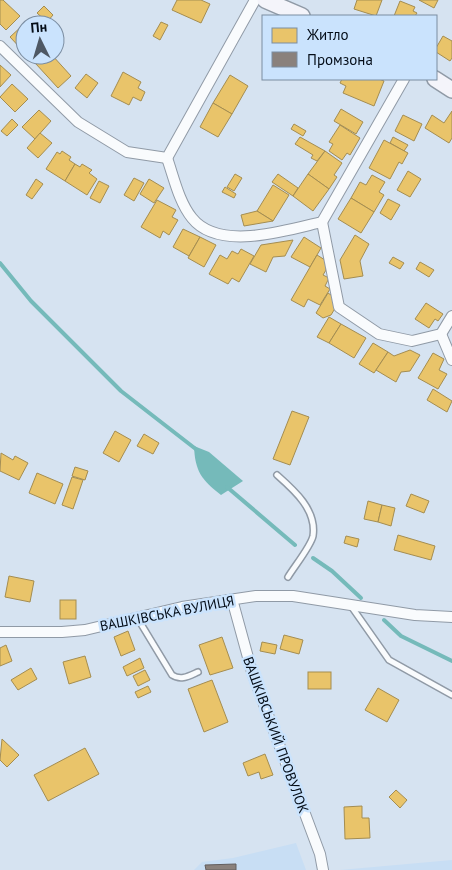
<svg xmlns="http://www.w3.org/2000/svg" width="452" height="870" font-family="'PT Sans',sans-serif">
<rect width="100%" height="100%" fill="#d6e3f1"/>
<g fill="#c8def4">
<polygon points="296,843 306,870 194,870 202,862 233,858"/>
<polygon points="452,860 452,870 340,870"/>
</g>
<path fill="#75baba" d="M194 446 209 452 243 481 221 495C202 480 195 472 194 446Z"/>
<g fill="#e9c46a" stroke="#a48d51">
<polygon points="0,0 3,0 20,16 6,30 0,24"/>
<polygon points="177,0 201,0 210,4 201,23 172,10"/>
<polygon points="357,0 382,0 376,16 354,9"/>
<polygon points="419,0 438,0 434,8"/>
<polygon points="400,1 415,7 413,11 417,13 415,16 394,16"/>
<polygon points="44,6 53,15 47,22 37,13"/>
<polygon points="161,22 168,25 160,40 153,36"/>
<polygon points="23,25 25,26 25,53 10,37"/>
<polygon points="443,36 452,41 452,58 450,61 436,52 436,48"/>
<polygon points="27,55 45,55 36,64"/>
<polygon points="45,55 52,55 71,76 58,88 36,64"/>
<polygon points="0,65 11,75 0,87"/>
<polygon points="123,72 141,82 138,88 145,92 141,101 133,97 129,105 111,96"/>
<polygon points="86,74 98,83 87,98 75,88"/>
<polygon points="230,75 248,86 232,114 213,103"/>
<polygon points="342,79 379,79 384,81 374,106 343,93 346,86 340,83"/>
<polygon points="12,84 28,99 15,112 0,97"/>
<polygon points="213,103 232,114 218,137 200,127"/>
<polygon points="341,109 363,122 356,134 334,121"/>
<polygon points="39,110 51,121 35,139 22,127"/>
<polygon points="452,111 452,138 449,143 425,128 432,115 444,123"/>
<polygon points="403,115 422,124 414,141 395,131"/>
<polygon points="12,119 18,125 7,136 1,131"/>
<polygon points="294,124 306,131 303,136 291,129"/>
<polygon points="340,125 360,138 350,155 347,153 342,160 329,151 333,144 329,142"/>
<polygon points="40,133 52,143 38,158 27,148"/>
<polygon points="300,137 325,151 317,161 311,158 313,155 295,144"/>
<polygon points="393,137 408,145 404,151 390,143"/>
<polygon points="384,140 408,153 402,164 399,162 390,179 369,168"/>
<polygon points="62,151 71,157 69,160 75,164 65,181 46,169 57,152 60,154"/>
<polygon points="325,151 342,163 334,175 337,177 329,189 308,174"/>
<polygon points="75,164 80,167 82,164 92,170 89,173 97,179 87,195 65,181"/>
<polygon points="408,171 421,179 410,197 397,190"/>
<polygon points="235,174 242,178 234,191 227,187"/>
<polygon points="278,174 298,188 293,196 272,182"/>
<polygon points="308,174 329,189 313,211 293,196"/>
<polygon points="372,175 385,182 379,192 384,195 374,212 351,198 360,182 366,185"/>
<polygon points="134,178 144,183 134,201 124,195"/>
<polygon points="36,179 43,184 32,199 26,195"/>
<polygon points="149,179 164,188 154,203 140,194"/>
<polygon points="99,181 109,186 100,203 90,198"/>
<polygon points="273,185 289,195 273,221 257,211"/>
<polygon points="225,187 236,194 234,198 222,192"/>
<polygon points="351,198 374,212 361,233 338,219"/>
<polygon points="388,199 400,205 391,220 380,213"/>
<polygon points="157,200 176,210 172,217 178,220 169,235 163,231 160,238 141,227"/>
<polygon points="257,211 273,221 244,226 241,215"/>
<polygon points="183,229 200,237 189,256 173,247"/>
<polygon points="355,235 369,244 360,261 363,276 344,279 340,260"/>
<polygon points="200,237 216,245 204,267 188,258"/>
<polygon points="304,237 321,248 310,267 291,257"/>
<polygon points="293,240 285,256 273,257 266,272 250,264 261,245"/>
<polygon points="241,249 254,256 239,282 232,278 228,284 209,274 220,255 227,259 232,251 238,254"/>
<polygon points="317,255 325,260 326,270 323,275 329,278 325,286 330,289 320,305 308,299 304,307 291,300"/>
<polygon points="393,257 404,263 400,269 389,263"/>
<polygon points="420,262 434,270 429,277 416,269"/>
<polygon points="328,293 334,297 332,300 337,305 331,315 323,318 316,313"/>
<polygon points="426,303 443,314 438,321 435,319 429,328 415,319"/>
<polygon points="329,317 341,324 329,343 317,337"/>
<polygon points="341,324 366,338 354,358 329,343"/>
<polygon points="373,343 388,352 374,373 359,364"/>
<polygon points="410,350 420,355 410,371 401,372 396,382 376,370 388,352 394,356"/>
<polygon points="433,353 444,359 439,370 447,374 438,389 418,378"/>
<polygon points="433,389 452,401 447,412 427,400"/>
<polygon points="292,411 309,417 290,465 273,459"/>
<polygon points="115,431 131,440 119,462 103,453"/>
<polygon points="144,434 159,443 153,454 137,446"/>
<polygon points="1,453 13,460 15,456 28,463 19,480 0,471"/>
<polygon points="75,467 88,471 85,480 72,476"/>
<polygon points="37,473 63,484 55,504 29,493"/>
<polygon points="72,477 83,480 73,509 62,505"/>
<polygon points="411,494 429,501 424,513 406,506"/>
<polygon points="368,501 382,505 378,522 364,519"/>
<polygon points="382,505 395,508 391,526 378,522"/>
<polygon points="398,535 435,546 431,560 394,550"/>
<polygon points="346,536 359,539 357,547 344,543"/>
<polygon points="9,576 34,581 30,602 5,597"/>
<rect x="60" y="600" width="16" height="19"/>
<polygon points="128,631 135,650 121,656 114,637"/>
<polygon points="284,635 303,640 299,654 280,649"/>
<polygon points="222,637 233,668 210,675 199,645"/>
<polygon points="262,642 277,645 275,654 260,651"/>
<polygon points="6,645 12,661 0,666 0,648"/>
<polygon points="85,656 91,677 69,684 63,662"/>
<polygon points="140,658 144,668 127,676 123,667"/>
<polygon points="31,668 37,679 18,690 11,680"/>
<polygon points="145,670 150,680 138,686 133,676"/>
<rect x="308" y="672" width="23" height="17"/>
<polygon points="212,680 228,722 204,732 188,689"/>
<polygon points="148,686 151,692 138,698 135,692"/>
<polygon points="378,688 399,700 387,722 365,710"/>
<polygon points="2,739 19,755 7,767 0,760"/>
<polygon points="85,748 99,774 48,801 34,775"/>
<polygon points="265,754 273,775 261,779 259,772 248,776 243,763"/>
<polygon points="396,790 407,800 400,808 389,797"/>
<polygon points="362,806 362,818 369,818 370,838 345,839 344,807"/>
</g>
<polygon fill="#8a817c" stroke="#625e5e" points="236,864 236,870 206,870 205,865"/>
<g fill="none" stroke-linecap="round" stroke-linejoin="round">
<g stroke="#75baba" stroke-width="4">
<polyline points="0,263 31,301 121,391 197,450"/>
<polyline points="227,487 295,545"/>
<polyline points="313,558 332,571 361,598"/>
<polyline points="384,620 401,636 452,661"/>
</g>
<g stroke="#909aa6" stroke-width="8">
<g id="lane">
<path d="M277 475C294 490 317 510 313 536 311 546 294 567 288 577"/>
<polyline points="351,606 389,660 452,695"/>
<path d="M138 619 172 675C181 681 189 676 198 672"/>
</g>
</g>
<g stroke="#909aa6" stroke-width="12">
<g id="street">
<polyline points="0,46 78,122 127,152 167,158 255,0"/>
<path d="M167 158C174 178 179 202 192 218 219 252 287 230 322 222L404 79"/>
<polyline points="322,222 339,307 379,334 412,341 441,334 452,316"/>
<polyline points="441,334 452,360"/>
<polyline points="232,599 252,672 320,854 323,870"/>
<polyline points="0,632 62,632 85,630 182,607 256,596 293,596 415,615 452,617"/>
</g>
</g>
<g stroke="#909aa6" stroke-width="18">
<g id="secondary">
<polyline points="265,0 302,16"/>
<polyline points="435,79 452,90"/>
</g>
</g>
<use href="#lane" stroke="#f9fbfd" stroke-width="5"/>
<use href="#street" stroke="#f9fbfd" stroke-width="10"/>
<use href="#secondary" stroke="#f4f4fa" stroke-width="15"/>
</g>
<g text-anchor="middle" stroke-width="5" stroke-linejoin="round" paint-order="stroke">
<g font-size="14" fill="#040d18" stroke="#cae3fd">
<text transform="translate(167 613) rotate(-11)" y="5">ВАШКІВСЬКА ВУЛИЦЯ</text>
<text transform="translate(276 735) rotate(70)" y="5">ВАШКІВСЬКИЙ ПРОВУЛОК</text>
</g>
</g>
<rect x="262" y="15" width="175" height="65" fill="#cae3fd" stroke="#7b8da1"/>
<rect x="272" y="28" width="25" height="15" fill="#e9c46a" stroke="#7b8da1"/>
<text x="307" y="40" font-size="15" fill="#040d18">Житло</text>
<rect x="272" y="52" width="25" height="15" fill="#8a817c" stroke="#7b8da1"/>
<text x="307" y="65" font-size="15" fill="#040d18">Промзона</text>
<g transform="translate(40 40) rotate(355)"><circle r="24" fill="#cae3fd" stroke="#7b8da1"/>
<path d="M0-4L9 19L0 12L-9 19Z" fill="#4e5864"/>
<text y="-8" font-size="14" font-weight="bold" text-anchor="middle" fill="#040d18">Пн</text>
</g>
</svg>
